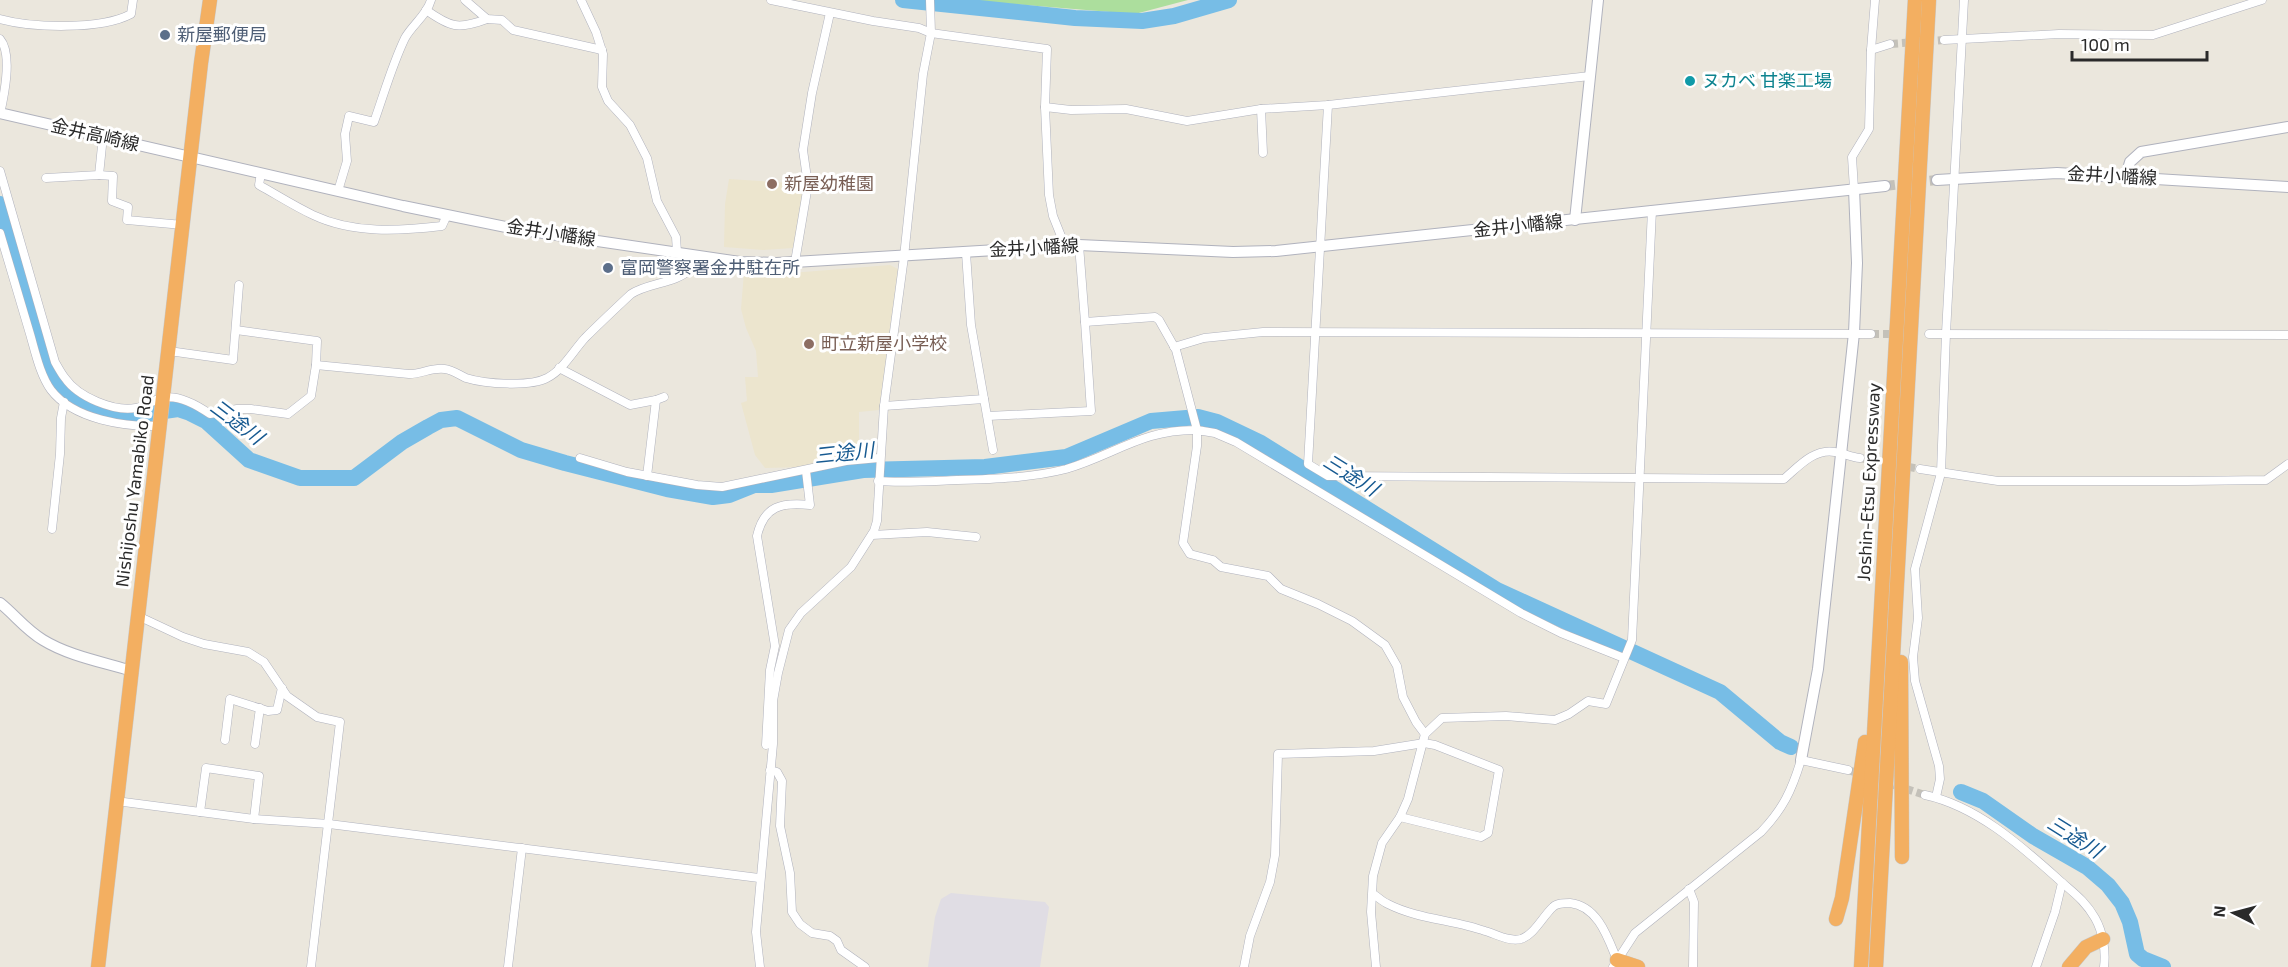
<svg xmlns="http://www.w3.org/2000/svg" width="2288" height="967" font-family="'Exo 2','Noto Sans JP',sans-serif">
<rect width="100%" height="100%" fill="#ebe7dd"/>
<polygon fill="#e0dde4" points="951,893 1045,902 1049,907 1040,967 928,967 935,917 941,899"/>
<g fill="#ece5ce">
<polygon points="729,179 806,184 793,248 763,250 724,247 725,204"/>
<polygon points="890,265 898,269 879,410 859,412 859,458 844,457 801,467 765,468 755,455 741,403 747,401 745,377 758,377 756,351 746,328 741,309 744,272 779,274"/>
</g>
<polygon fill="#acde9d" points="963,0 1188,0 1135,14"/>
<g fill="none" stroke-linecap="round" stroke-linejoin="round">
<g stroke="#77bde6" stroke-width="16">
<polyline points="903,0 1075,18 1142,21 1174,16 1229,0"/>
<polyline points="0,204 46,361 54,380 70,397 86,406 123,417 178,409 190,413 206,421 249,460 300,478 354,478 402,442 428,427 441,420 457,418 521,450 565,463 667,489 713,497 729,495 754,485 771,485 863,470 985,467 1066,457 1151,421 1198,417 1217,422 1261,443 1497,590 1720,692 1780,742 1791,747"/>
<polyline points="1961,792 1983,801 2033,836 2087,867 2108,885 2122,903 2130,922 2137,954 2143,959 2163,967"/>
</g>
<g stroke="#c4c1b9" stroke-width="8" stroke-dasharray="8 4" stroke-linecap="butt">
<polyline points="1890,44 1944,40"/>
<polyline points="1871,334 1897,334"/>
<polyline points="1860,458 1920,469"/>
<polyline points="1848,770 1925,795"/>
</g>
<polyline stroke="#c4c1b9" stroke-width="10" stroke-dasharray="10 5" stroke-linecap="butt" points="1885,186 1937,180"/>
<g stroke="#b0b2bd" stroke-width="9">
<g id="street">
<polyline points="465,0 487,19 502,20 513,30 602,50"/>
<polyline points="581,0 596,32 603,54 602,87 608,101 630,125 647,158 657,201 676,237 677,252"/>
<polyline points="771,0 873,21 919,28 931,33 1047,49 1045,107 1049,195 1053,216 1065,246"/>
<path d="M426 10C450 27 458 30 487 19"/>
<path d="M0 19C33 28 101 30 131 14L133 0"/>
<path d="M0 39C13 54 4 96 0 114"/>
<polyline points="1944,40 2059,34 2153,35 2262,0"/>
<polyline points="1871,50 1890,44"/>
<path d="M1328 105 1308 464 1328 476 1784 479C1798 467 1814 448 1835 452 1843 453 1851 457 1860 458"/>
<polyline points="1045,107 1071,110 1126,109 1187,121 1261,109 1328,105 1590,76"/>
<polyline points="1261,109 1263,153"/>
<path d="M0 171 55 362C58 367 61 373 65 378 78 397 114 412 136 408 145 407 153 400 162 398 178 394 197 405 210 414L237 409H251L288 414 311 396 316 365 409 374C422 374 432 367 445 369 453 370 459 375 466 378 485 384 530 387 547 378 563 370 573 351 585 338 600 323 616 308 631 294 647 283 677 283 689 270 691 267 693 260 694 256"/>
<path d="M261 173 259 185C277 195 294 206 313 215 353 234 399 231 442 226L447 215"/>
<polyline points="99,175 113,176 112,201 128,207 127,220 183,225"/>
<polyline points="46,178 99,175 103,136"/>
<polyline points="1854,189 1852,157 1869,129 1871,50 1875,0"/>
<path d="M338 191 347 161 345 134 349 116 374 122C384 94 392 65 405 38 412 25 427 15 431 0"/>
<path d="M0 233C10 267 20 300 30 334 35 351 40 375 51 390 74 420 126 427 160 426"/>
<polyline points="966,253 971,325 993,450"/>
<polyline points="795,262 808,185 803,150 812,93 830,13"/>
<polyline points="236,330 317,341 316,365"/>
<polyline points="1929,334 2288,335"/>
<polyline points="1174,347 1204,338 1263,332 1871,334"/>
<polyline points="169,351 233,360 239,285"/>
<polyline points="559,368 630,405 656,400 664,397"/>
<polyline points="884,406 984,399"/>
<polyline points="988,416 1091,411 1085,322"/>
<polyline points="580,458 627,472 697,485 722,487 846,461 879,458"/>
<polyline points="1920,469 1998,481 2187,481 2266,480 2288,464"/>
<polyline points="647,476 656,400"/>
<path d="M878 481C904 483 931 481 957 480 993 479 1031 478 1066 469 1114 455 1143 429 1197 430L1176 350 1159 320 1155 317 1085 322 1079 245"/>
<polyline points="52,529 60,454 61,418 64,402"/>
<polyline points="872,535 927,532 976,537"/>
<polyline points="138,616 183,637 204,644 248,652 264,662 287,696 317,717 340,722 311,967"/>
<polyline points="1425,734 1416,722 1403,697 1397,666 1385,645 1352,621 1318,604 1281,589 1268,576 1221,567 1213,560 1190,554 1183,543 1197,446 1197,430 1215,433 1236,442 1521,613 1561,633 1624,658"/>
<polyline points="225,740 230,699 268,711 277,710 282,688"/>
<polyline points="255,744 260,708"/>
<path d="M766 745 770 670 775 646 757 536C764 506 781 502 810 505L806 471"/>
<polyline points="770,770 777,772 782,781 780,826 790,873 792,912 800,924 812,933 830,936 837,941 841,950 865,967"/>
<path d="M1925 795C1976 806 2019 844 2057 878 2072 892 2084 899 2095 918 2103 932 2106 951 2104 967"/>
<polyline points="1936,797 1940,779 1939,766 1915,681 1913,657 1918,618 1915,569 1941,473 1946,333 1964,0"/>
<polyline points="116,801 254,819 329,824 759,878"/>
<polyline points="200,812 206,768 259,776 254,819"/>
<polyline points="1689,889 1694,902 1693,967"/>
<path d="M1373 894C1378 897 1383 902 1388 904 1417 919 1455 920 1485 931 1496 934 1509 942 1521 939 1534 935 1543 916 1553 907 1557 903 1564 903 1570 903 1598 906 1608 938 1617 960"/>
<polyline points="508,967 522,848"/>
<polyline points="760,967 756,932 773,744 773,701 778,673 789,630 801,613 851,567 874,531 877,521 884,406 904,257 923,74 931,33 930,0"/>
<polyline points="1244,967 1250,936 1270,882 1275,855 1278,754 1374,751 1424,743 1435,745 1499,770 1488,833 1481,837 1400,817"/>
<polyline points="1376,967 1371,912 1373,876 1382,843 1400,817 1408,799 1425,734 1442,718 1506,716 1555,720 1569,714 1588,701 1606,704 1632,640 1652,210"/>
<path d="M1613 967 1635 933 1761 832C1783 809 1792 790 1801 760L1848 770"/>
<polyline points="2036,967 2055,912 2062,883"/>
</g>
</g>
<g stroke="#b0b2bd" stroke-width="12">
<g id="secondary">
<polyline points="0,113 403,206 516,229 740,262 777,263 1079,245 1233,252 1276,251 1885,186"/>
<polyline points="2126,176 2130,162 2141,152 2288,127"/>
<polyline points="1937,180 2057,173 2288,187"/>
<polyline points="1575,220 1598,0"/>
<path d="M0 603C15 615 26 630 43 640 69 656 103 662 132 671"/>
<polyline points="1801,760 1818,669 1854,333 1857,263 1854,189"/>
</g>
</g>
<g stroke="#c8c8c8" stroke-width="15">
<g id="highway">
<polyline points="1901,662 1902,857"/>
<polyline points="1836,919 1842,898 1865,742"/>
<polyline points="1617,960 1638,967"/>
<polyline points="98,967 201,63 210,0"/>
<polyline points="1861,967 1915,0"/>
<polyline points="1876,967 1929,0"/>
<polyline points="2069,967 2086,947 2103,939"/>
</g>
</g>
<use href="#street" stroke="#fff" stroke-width="8"/>
<use href="#secondary" stroke="#fff" stroke-width="10"/>
<use href="#highway" stroke="#f3af61" stroke-width="14"/>
</g>
<g fill="#5c6f8a" stroke="#fff" stroke-width="2">
<circle cx="165" cy="35" r="6"/>
<circle cx="608" cy="268" r="6"/>
</g>
<circle fill="#0f9aa8" stroke="#fff" stroke-width="2" cx="1690" cy="81" r="6"/>
<g fill="#8d6e63" stroke="#fff" stroke-width="2">
<circle cx="772" cy="184" r="6"/>
<circle cx="809" cy="344" r="6"/>
</g>
<g text-anchor="middle" stroke-width="6" stroke-linejoin="round" paint-order="stroke">
<g font-size="18" fill="#4e5e75" stroke="#fff" text-anchor="start">
<text x="177" y="41">新屋郵便局</text>
<text x="620" y="274">富岡警察署金井駐在所</text>
</g>
<g font-size="18" fill="#0d838f" stroke="#fff" text-anchor="start">
<text x="1702" y="87">ヌカベ 甘楽工場</text>
</g>
<g font-size="18" fill="#2a2a2a" stroke="#fff">
<text transform="translate(95 135) rotate(13)" y="6">金井高崎線</text>
<text transform="translate(2112 176) rotate(3)" y="6">金井小幡線</text>
<text transform="translate(1518 226) rotate(-6)" y="6">金井小幡線</text>
<text transform="translate(551 233) rotate(9)" y="6">金井小幡線</text>
<text transform="translate(1034 248) rotate(-3)" y="6">金井小幡線</text>
<text transform="translate(135 481) rotate(-83)" y="6">Nishijoshu Yamabiko Road</text>
<text transform="translate(1869 482) rotate(-87)" y="6">Joshin-Etsu Expressway</text>
</g>
<g font-size="18" fill="#785e54" stroke="#fff" text-anchor="start">
<text x="784" y="190">新屋幼稚園</text>
<text x="821" y="350">町立新屋小学校</text>
</g>
<g font-size="20" font-style="italic" fill="#175a91" stroke="#fff">
<text transform="translate(237 422) rotate(37)" y="7">三途川</text>
<text transform="translate(844 453) rotate(-6)" y="7">三途川</text>
<text transform="translate(1351 475) rotate(32)" y="7">三途川</text>
<text transform="translate(2075 837) rotate(32)" y="7">三途川</text>
</g>
</g>
<g transform="translate(2234 913) rotate(276)" stroke="#ffffff" stroke-width="4.5" paint-order="stroke">
<path d="M0-4.5L10 22L0 15L-10 22Z" fill="#2a2a2a"/>
<text y="-9" font-size="16" font-weight="bold" text-anchor="middle" fill="#2a2a2a">N</text>
</g>
<path d="M2072 51v9h135v-9" fill="none" stroke="#2a2a2a" stroke-width="3"/>
<text x="2081" y="51" font-size="18" fill="#2a2a2a" stroke="#ffffff" stroke-width="4.5" paint-order="stroke">100 m</text>
</svg>
